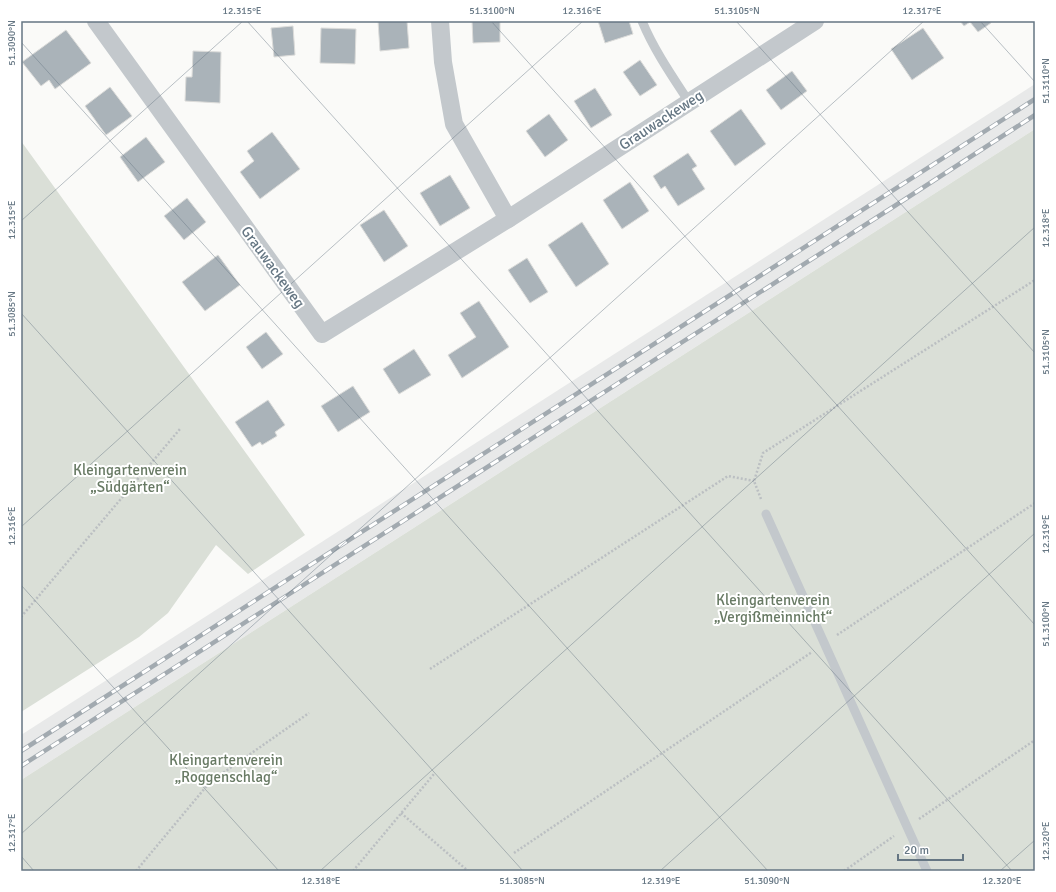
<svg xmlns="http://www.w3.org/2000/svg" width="1056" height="892" font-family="Signika,sans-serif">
<rect width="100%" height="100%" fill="#fafaf8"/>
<polygon fill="#e8e9e9" points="1035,84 1035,129 21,780 21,735"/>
<g fill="#dadfd7">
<polygon points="1035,129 1035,871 21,871 21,780"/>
<polygon points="21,141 305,535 248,574 216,545 168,613 139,637 21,712"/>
</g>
<g fill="#aab3b9" stroke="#dcdcda">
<polygon points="378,21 407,21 409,48 380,51"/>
<polygon points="472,21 500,21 500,42 473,43"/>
<polygon points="598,21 629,21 633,34 605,43"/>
<polygon points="960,21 990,21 991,23 978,32 970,22 964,26"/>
<polygon points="293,26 295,55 274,57 271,28"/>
<polygon points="321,28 356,29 355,64 320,63"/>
<polygon points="923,28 944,58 912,80 891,49"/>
<polygon points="66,30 91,63 55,89 49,80 41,86 22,62"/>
<polygon points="193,51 221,52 220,103 185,101 186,77 192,77"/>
<polygon points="640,60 657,85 640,96 623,72"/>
<polygon points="792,71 807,91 781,110 766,90"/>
<polygon points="110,87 132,116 106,135 85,106"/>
<polygon points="595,88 612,115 591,128 574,101"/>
<polygon points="741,109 766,144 735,166 710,131"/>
<polygon points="549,114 568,140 545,157 526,131"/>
<polygon points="272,132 300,169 260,199 240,172 254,161 247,151"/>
<polygon points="146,137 165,162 138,182 120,157"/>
<polygon points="688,153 697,166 692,169 705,189 678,206 665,186 661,189 653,176"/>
<polygon points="450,175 470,208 440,226 420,193"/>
<polygon points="630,182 649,211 622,229 603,200"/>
<polygon points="187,198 206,222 184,240 164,216"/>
<polygon points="384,210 408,246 384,262 360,225"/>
<polygon points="582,222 609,264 576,287 548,245"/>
<polygon points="218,255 240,285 205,311 182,282"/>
<polygon points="527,258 548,292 530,303 508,270"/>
<polygon points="479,301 509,347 462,378 448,355 476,337 460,313"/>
<polygon points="266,332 283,354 262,369 246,347"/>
<polygon points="414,349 431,375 399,394 383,369"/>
<polygon points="353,386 370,412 338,432 321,406"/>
<polygon points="268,400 285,425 275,432 277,436 262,445 260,442 252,447 235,422"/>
</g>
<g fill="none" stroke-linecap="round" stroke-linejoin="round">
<g stroke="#bbbfc2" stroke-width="2.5" stroke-dasharray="2 2" stroke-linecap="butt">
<polyline points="761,499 754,481 763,453 1035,280"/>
<polyline points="21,617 180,429"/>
<polyline points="837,635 1035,503"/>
<polyline points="430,669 728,476 754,481"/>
<polyline points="401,813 468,871"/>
<polyline points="919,819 1035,740"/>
<polyline points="514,853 812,652"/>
<polyline points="136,871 210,782 309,713"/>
<polyline points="353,871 434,774"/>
<polyline points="844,871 894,836"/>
</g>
<g stroke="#c3c8cc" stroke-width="9">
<path d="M642 21C654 50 672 76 689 102"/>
<polyline points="766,514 927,871"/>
</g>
<g stroke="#c3c8cc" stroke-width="18">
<polyline points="96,21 322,334 508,219 815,21"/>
<polyline points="440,21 443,62 454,124 508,219"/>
</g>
<g stroke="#a2aab0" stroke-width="4.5">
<g id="rail">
<polyline points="21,751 1035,99"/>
<polyline points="21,766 893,207 1035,115"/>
</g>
</g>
<use href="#rail" stroke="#fff" stroke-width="3" stroke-dasharray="9" stroke-linecap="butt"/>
</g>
<path fill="none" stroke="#657683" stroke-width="1" stroke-opacity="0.45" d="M247 21 1012 871M491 21 1035 625M736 21 1035 353M980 21 1035 82M21 42 768 871M21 221 243 21M21 313 523 871M21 527 583 21M21 585 279 871M21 834 924 21M21 856 34 871M320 871 1035 227M660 871 1035 533M1000 871 1035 840"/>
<g text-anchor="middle" stroke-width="4" stroke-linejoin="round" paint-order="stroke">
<g font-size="15" fill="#657683" stroke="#fff">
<text transform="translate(661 120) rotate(-33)" y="5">Grauwackeweg</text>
<text transform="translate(273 267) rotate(54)" y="5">Grauwackeweg</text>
</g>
<g font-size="15" fill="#687a64" stroke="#fff">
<text x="130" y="475">Kleingartenverein<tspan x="130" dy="17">„Südgärten“</tspan></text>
<text x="773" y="605">Kleingartenverein<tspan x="773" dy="17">„Vergißmeinnicht“</tspan></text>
<text x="226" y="765">Kleingartenverein<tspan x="226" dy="17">„Roggenschlag“</tspan></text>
</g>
</g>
<rect width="1056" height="892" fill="none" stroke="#ffffff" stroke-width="44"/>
<path d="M898 854v6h65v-6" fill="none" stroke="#657683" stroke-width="2"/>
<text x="904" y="854" font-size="12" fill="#657683" stroke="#ffffff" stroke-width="3" paint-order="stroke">20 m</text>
<rect x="22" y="22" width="1012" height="848" fill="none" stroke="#657683" stroke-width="1.5"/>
<g font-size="10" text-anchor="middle" fill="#657683">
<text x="242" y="14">12.315°E</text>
<text x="492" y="14">51.3100°N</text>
<text x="582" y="14">12.316°E</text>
<text x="737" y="14">51.3105°N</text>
<text x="922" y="14">12.317°E</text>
<text transform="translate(11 43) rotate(-90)" y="4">51.3090°N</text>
<text transform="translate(1045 81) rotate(-90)" y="4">51.3110°N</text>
<text transform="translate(11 220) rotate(-90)" y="4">12.315°E</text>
<text transform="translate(1045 228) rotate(-90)" y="4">12.318°E</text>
<text transform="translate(11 314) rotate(-90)" y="4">51.3085°N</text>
<text transform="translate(1045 352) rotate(-90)" y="4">51.3105°N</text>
<text transform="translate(11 526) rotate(-90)" y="4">12.316°E</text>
<text transform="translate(1045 534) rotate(-90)" y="4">12.319°E</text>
<text transform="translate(1045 624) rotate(-90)" y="4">51.3100°N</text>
<text transform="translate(11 833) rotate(-90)" y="4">12.317°E</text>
<text transform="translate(1045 841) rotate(-90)" y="4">12.320°E</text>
<text x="321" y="884">12.318°E</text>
<text x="522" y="884">51.3085°N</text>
<text x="661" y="884">12.319°E</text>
<text x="767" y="884">51.3090°N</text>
<text x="1002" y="884">12.320°E</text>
</g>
</svg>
